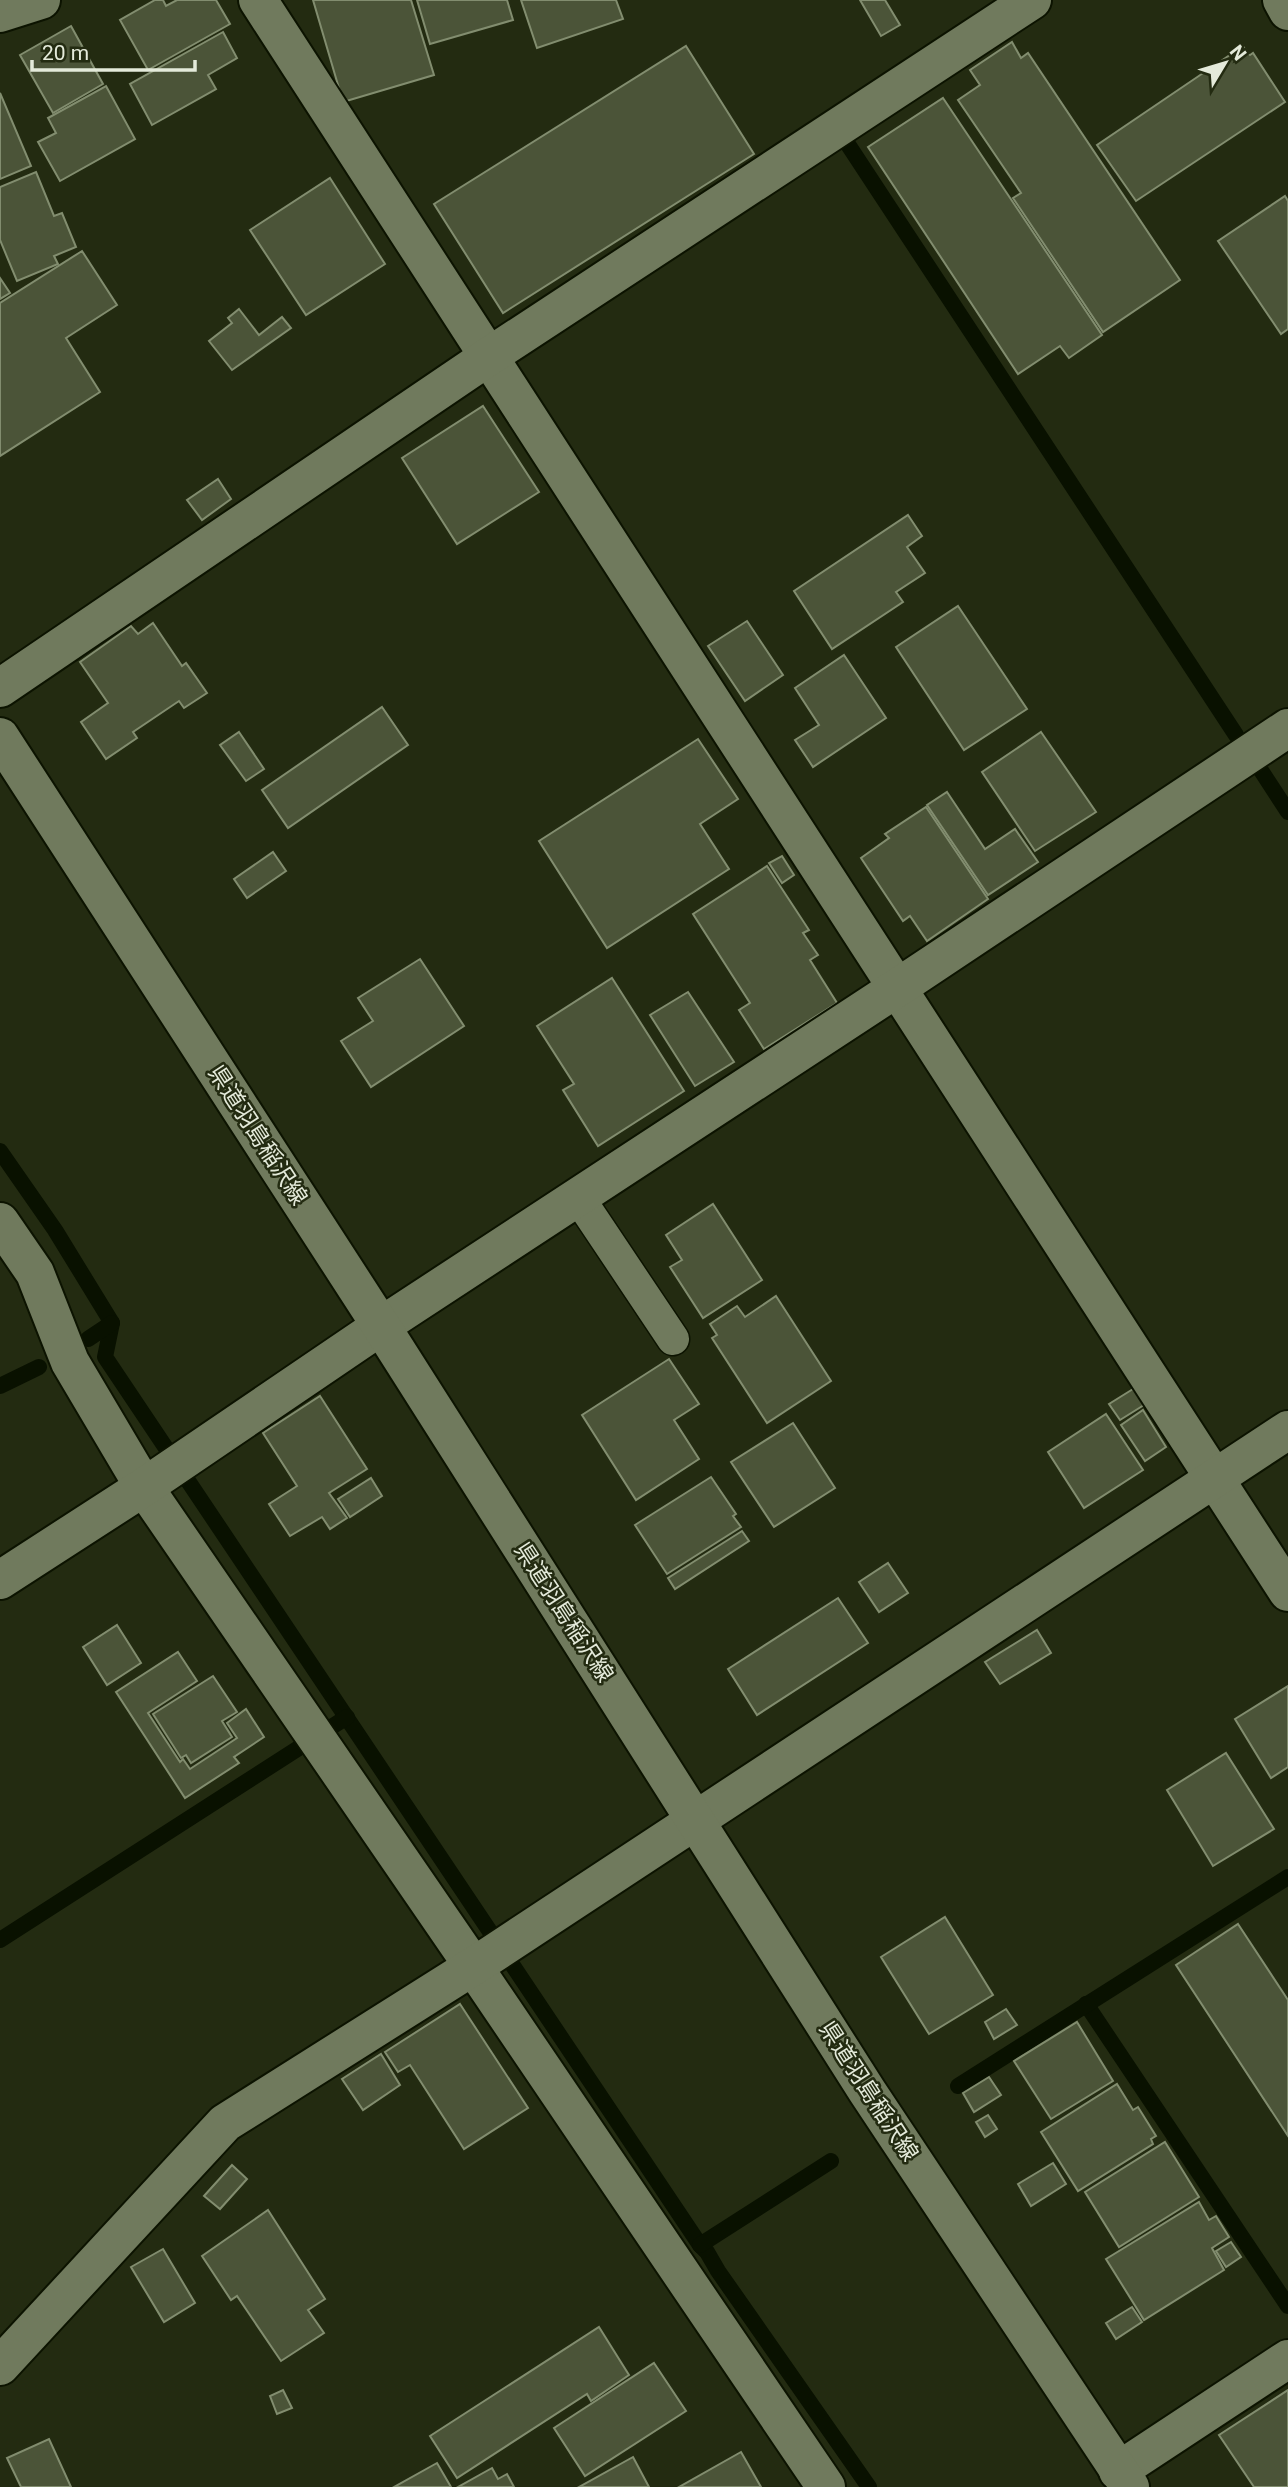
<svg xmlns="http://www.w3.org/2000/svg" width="1288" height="2487" font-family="Roboto,'Noto Sans JP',sans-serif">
<rect width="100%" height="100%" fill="#232b11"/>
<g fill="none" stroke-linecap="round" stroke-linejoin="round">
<g stroke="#091100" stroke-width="16">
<polyline points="845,140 1236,735"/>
<polyline points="1260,769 1288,812"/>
<polyline points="0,1151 55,1230 112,1323 105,1357 700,2245 707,2252 718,2271 869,2487"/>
<polyline points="88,1339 112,1323"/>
<polyline points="0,1386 39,1367"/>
<polyline points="0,1940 347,1717"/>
<polyline points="1086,2004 1288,2306"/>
<polyline points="958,2086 1288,1877"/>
<polyline points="700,2245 831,2161"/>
</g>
</g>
<g fill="#4b5438" stroke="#828d6f" stroke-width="2">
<polygon points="155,0 163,0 166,6 177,0 216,0 230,24 148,70 120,20"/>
<polygon points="313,0 411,0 434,75 343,102"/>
<polygon points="417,0 507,0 513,20 430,44"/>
<polygon points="521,0 616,0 623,19 537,48"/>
<polygon points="860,0 885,0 900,25 881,36"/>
<polygon points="71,26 103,84 53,113 20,55"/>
<polygon points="223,32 237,58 208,75 216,89 152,125 130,84"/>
<polygon points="1012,42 1021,58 1028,53 1180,280 1103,332 1013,198 1021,193 958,100 980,85 970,70"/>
<polygon points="686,46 754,154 503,313 434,204"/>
<polygon points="1243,46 1250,55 1253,53 1285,102 1136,201 1097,145"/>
<polygon points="106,86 135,139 60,181 38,142 56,133 48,118"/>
<polygon points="0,93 31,166 0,179"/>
<polygon points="943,98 1102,335 1069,358 1060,346 1018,374 868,147"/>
<polygon points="36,172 54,216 62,213 76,247 54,256 58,264 17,281 0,240 0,187"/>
<polygon points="330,178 385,264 306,315 250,230"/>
<polygon points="1285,196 1288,201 1288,329 1281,334 1218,241"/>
<polygon points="82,251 117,305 66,338 100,392 0,456 0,303"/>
<polygon points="0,278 10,293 0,299"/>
<polygon points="239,309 259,335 282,317 291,328 232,370 209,341 232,323 228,318"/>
<polygon points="483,406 539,492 457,544 402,458"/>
<polygon points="218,479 231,499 202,520 187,500"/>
<polygon points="908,515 922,536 907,547 925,573 896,592 903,602 832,649 794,591"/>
<polygon points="958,606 1027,709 964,750 896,647"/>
<polygon points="747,621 783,675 745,701 708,646"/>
<polygon points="153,623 182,666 186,663 207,693 184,708 179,701 133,732 137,738 106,759 81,722 108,703 80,662 131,626 138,634"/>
<polygon points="844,655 886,718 813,767 795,740 819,725 795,688"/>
<polygon points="382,707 408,745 288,828 262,790"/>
<polygon points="239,732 264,769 246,781 220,745"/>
<polygon points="1041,732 1096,812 1035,851 982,772"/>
<polygon points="698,739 738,799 700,824 729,869 607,948 539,841"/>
<polygon points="947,792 985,849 1015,829 1038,862 988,895 927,805"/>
<polygon points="926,807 988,899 927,941 910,916 903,921 861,858 889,838 885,834"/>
<polygon points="273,852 286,871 247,898 234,879"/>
<polygon points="782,856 794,875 782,883 769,863"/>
<polygon points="767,866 809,930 803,933 818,955 810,960 837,1003 764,1049 739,1010 750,1003 693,914"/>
<polygon points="420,959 464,1026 371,1087 341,1041 373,1021 358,998"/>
<polygon points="612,978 684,1091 598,1146 563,1090 574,1084 537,1026"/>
<polygon points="688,992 734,1062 695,1086 650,1015"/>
<polygon points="713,1204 762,1280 703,1318 670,1267 682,1260 666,1235"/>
<polygon points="776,1296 831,1381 767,1423 712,1338 717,1335 710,1324 737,1306 745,1317"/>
<polygon points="669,1359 699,1404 674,1420 699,1459 636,1500 582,1415"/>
<polygon points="1133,1389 1144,1405 1120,1420 1109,1404"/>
<polygon points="320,1396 367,1469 329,1493 347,1518 330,1529 322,1517 290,1536 269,1504 297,1486 263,1433"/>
<polygon points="1143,1410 1166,1447 1145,1461 1121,1425"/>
<polygon points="1106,1414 1143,1470 1084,1508 1048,1452"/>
<polygon points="793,1423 835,1488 774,1527 731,1462"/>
<polygon points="711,1477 736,1514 733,1516 741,1527 667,1574 635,1525"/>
<polygon points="371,1478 382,1496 350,1517 338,1499"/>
<polygon points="742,1531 749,1541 675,1589 668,1578"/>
<polygon points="888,1563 908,1593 879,1612 859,1582"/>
<polygon points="838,1598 868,1643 757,1715 728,1669"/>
<polygon points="117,1625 141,1663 107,1685 83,1647"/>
<polygon points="1037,1630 1051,1653 1000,1684 985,1662"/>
<polygon points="178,1652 197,1681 148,1713 180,1762 183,1759 190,1769 237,1738 227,1723 246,1709 264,1737 234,1757 239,1763 185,1798 116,1692"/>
<polygon points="213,1676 237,1712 222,1721 232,1737 191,1763 186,1755 181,1758 153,1714"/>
<polygon points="1288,1686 1288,1767 1271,1778 1235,1719"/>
<polygon points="1226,1753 1274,1829 1213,1866 1167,1790"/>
<polygon points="945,1917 993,1995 929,2034 881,1957"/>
<polygon points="1238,1924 1288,2000 1288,2136 1176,1965"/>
<polygon points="460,2004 528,2108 464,2149 410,2065 398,2072 385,2052"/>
<polygon points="1006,2009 1017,2025 994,2039 985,2022"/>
<polygon points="1077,2022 1113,2081 1051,2119 1014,2061"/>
<polygon points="381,2054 400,2085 363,2110 342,2079"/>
<polygon points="989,2077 1001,2095 974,2112 963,2093"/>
<polygon points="1117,2084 1133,2110 1138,2107 1156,2136 1151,2139 1153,2144 1078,2191 1041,2132"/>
<polygon points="988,2115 997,2129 985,2137 976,2122"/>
<polygon points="1165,2142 1199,2197 1119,2247 1085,2192"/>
<polygon points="1053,2163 1066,2184 1031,2206 1018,2184"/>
<polygon points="232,2165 247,2179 220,2209 204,2196"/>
<polygon points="1199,2202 1209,2220 1216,2216 1229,2237 1212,2248 1224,2270 1144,2320 1106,2259"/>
<polygon points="268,2210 325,2299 308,2310 324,2333 281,2361 237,2296 231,2300 202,2256"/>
<polygon points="1231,2242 1241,2257 1226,2267 1216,2251"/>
<polygon points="163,2249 195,2303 164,2322 131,2267"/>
<polygon points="1132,2307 1142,2322 1116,2339 1106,2323"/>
<polygon points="599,2327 629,2375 591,2401 587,2394 457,2478 430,2436"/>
<polygon points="654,2363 686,2411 585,2476 554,2428"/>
<polygon points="283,2390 292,2408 277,2414 270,2396"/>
<polygon points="1288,2390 1288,2487 1254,2487 1219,2435"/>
<polygon points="49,2439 71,2487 21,2487 7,2458"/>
<polygon points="741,2452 761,2487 679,2487"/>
<polygon points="633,2457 649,2487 579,2487"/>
<polygon points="437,2463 451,2487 394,2487"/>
<polygon points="492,2468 498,2479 507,2474 514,2487 458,2487"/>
</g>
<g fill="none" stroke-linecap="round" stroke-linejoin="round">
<g stroke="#0c1300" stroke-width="35">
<polyline id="lane" points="578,1197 673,1339"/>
</g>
<g stroke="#0c1300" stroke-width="42">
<g id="street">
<polyline points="258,0 1288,1592"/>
<polyline points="1282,0 1288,11"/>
<polyline points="0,13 41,0"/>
<polyline points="0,688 488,357 1032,0"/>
<polyline points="0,1222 35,1273 70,1362 144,1487 473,1966 826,2487"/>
<polyline points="0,1580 144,1487 381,1326 897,988 1288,728"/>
<polyline points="0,2366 225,2123 488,1957 1288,1430"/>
<polyline points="1118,2471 1288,2359"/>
</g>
</g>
<g stroke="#0c1300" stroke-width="42">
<polyline id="secondary" points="0,737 381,1326 867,2091 1130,2487"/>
</g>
<use href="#lane" stroke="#707a5d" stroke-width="32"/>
<use href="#street" stroke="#707a5d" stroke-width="38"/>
<use href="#secondary" stroke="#707a5d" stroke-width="38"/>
</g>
<g text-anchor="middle" stroke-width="5" stroke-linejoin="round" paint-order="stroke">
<g font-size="23" fill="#e4eada" stroke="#232b11">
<text transform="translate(258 1135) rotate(57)" y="8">県道羽島稲沢線</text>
<text transform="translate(564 1612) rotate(57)" y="8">県道羽島稲沢線</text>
<text transform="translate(869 2091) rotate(57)" y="8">県道羽島稲沢線</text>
</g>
</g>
<g transform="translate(1225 63) rotate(52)" stroke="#232b11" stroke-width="5" paint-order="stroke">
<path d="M0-5L12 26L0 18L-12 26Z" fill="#e4eada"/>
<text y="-10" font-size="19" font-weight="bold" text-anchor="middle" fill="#e4eada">N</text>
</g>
<path d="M32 60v10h163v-10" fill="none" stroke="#e4eada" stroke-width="3.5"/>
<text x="42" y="60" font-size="21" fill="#e4eada" stroke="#232b11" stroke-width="5" paint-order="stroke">20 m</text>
</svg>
